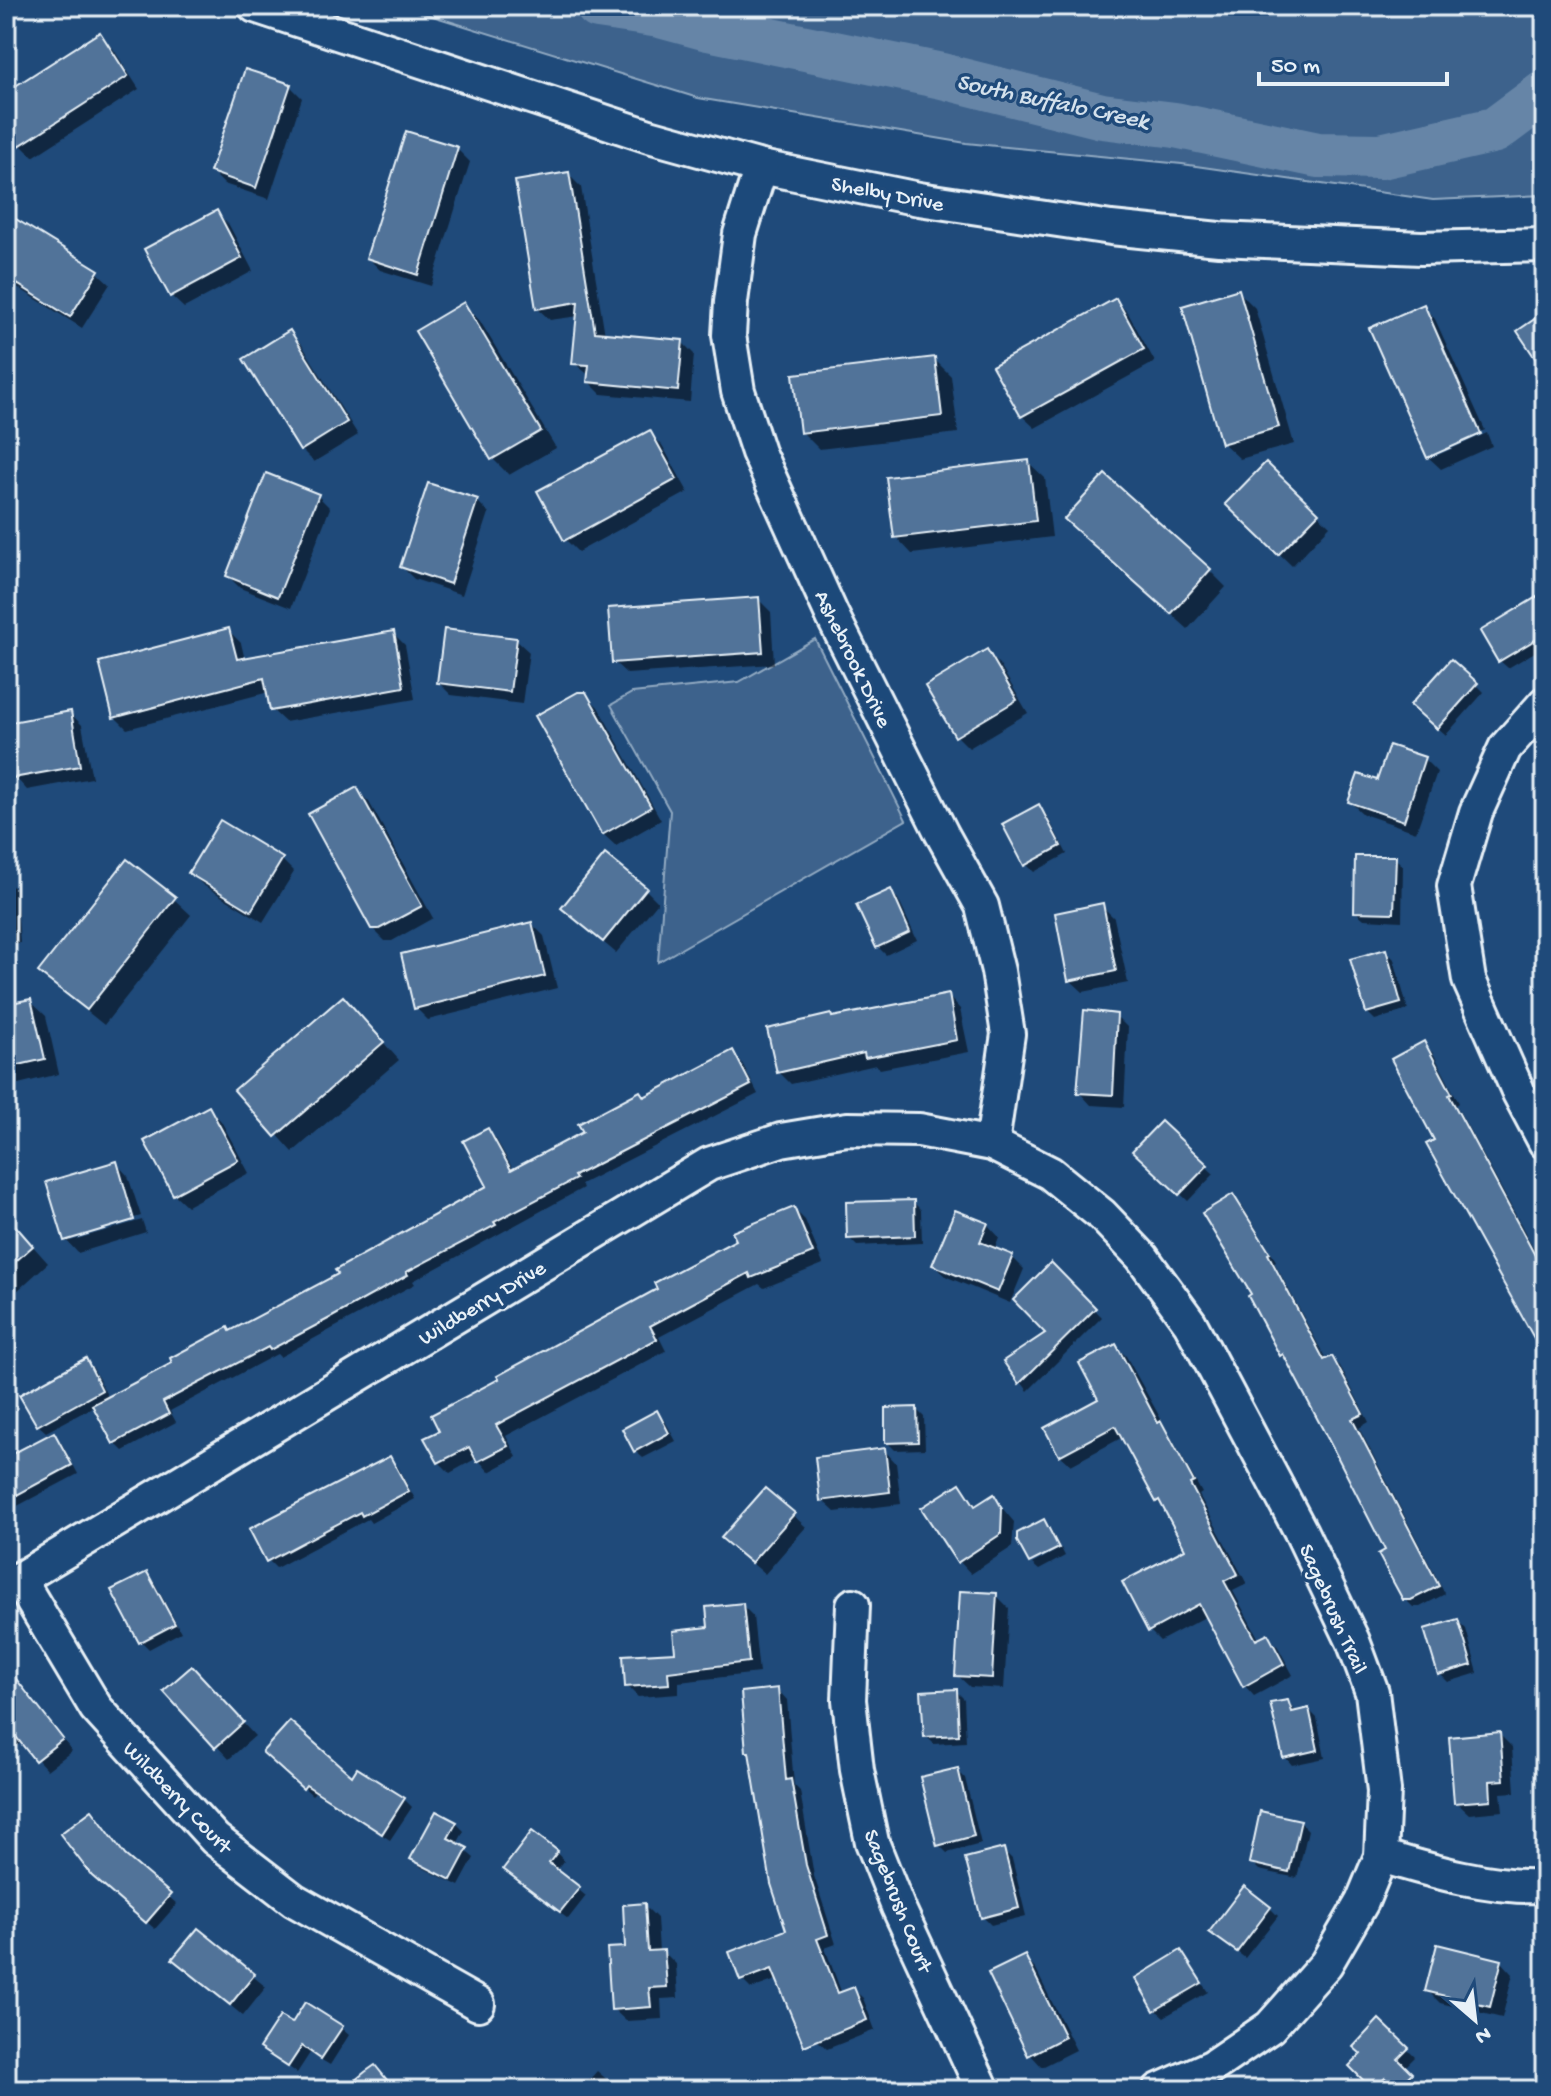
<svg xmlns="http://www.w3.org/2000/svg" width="1551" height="2096" font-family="'Gochi Hand',sans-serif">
<rect width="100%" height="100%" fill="#1f4a7a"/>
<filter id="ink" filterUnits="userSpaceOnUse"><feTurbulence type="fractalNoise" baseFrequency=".0125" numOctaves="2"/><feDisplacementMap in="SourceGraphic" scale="16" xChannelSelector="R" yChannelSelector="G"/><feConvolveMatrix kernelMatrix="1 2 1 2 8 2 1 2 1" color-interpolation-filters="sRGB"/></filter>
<g filter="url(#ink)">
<g fill="#3c628c" stroke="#92aac2" stroke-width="2">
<polygon points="400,6 1545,6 1545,195 1433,200 1182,164 966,143 698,98"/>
<polygon points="815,639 906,820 658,962 670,811 611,705 632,693 739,682"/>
</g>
<g fill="#0007">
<polygon points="99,35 112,47 139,89 33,157 21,145 6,122 6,94"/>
<polygon points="290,86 302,98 269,199 224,184 212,172"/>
<polygon points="407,134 457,149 470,162 431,286 380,270 368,258"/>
<polygon points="568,174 581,187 605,335 682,342 694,354 690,402 601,394 589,382 590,376 574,363 579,316 550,320 537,308"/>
<polygon points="216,212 229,225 253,271 184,308 171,296"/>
<polygon points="6,222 97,272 110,284 82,328 6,280"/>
<polygon points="1239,292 1255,308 1294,444 1240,459 1223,443"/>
<polygon points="1116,300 1128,313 1155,362 1035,428 1022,416"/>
<polygon points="464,304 480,321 556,448 509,475 493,459"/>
<polygon points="1423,306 1435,319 1485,430 1431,454 1431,458 1487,433 1492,446 1441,469 1428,457"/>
<polygon points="290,332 302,345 358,435 314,462 302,450"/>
<polygon points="934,359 951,376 958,433 819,449 802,432"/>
<polygon points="650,433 662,445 688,492 578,552 566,540"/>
<polygon points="1028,462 1045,478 1052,537 912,554 896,537"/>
<polygon points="1266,465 1330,526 1292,566 1228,504"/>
<polygon points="317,495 330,508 291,608 240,588 228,576"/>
<polygon points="477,501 489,513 462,595 414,579 402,567"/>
<polygon points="1083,535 1209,570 1226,587 1188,629"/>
<polygon points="1545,594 1545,646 1508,668 1500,661"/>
<polygon points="758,599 771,612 774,664 627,674 614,662"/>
<polygon points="228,630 241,643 245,660 393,633 405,645 415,699 285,722 272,710 269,692 127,729 115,717"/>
<polygon points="516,640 529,652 522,704 451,695 439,683"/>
<polygon points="987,652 999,664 1028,713 969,748 957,736"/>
<polygon points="1476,684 1484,692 1446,735 1421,713"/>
<polygon points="585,694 598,707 661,820 616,846 603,834"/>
<polygon points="70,713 82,725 92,778 27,790 15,777 6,725"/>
<polygon points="1390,748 1424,759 1437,772 1416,832 1363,814 1350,802 1378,783"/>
<polygon points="357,790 369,802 433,918 392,941 385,941 372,928"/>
<polygon points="1038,807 1046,814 1067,854 1034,872 1026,864"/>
<polygon points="221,823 282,860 294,872 263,922 203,885 190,873"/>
<polygon points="1395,858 1403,866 1402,921 1364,919 1356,912"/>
<polygon points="1543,873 1545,873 1545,927 1540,922"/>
<polygon points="6,880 16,890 20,943 6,944"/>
<polygon points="646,890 658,902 616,953 563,908"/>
<polygon points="890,891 898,899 917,940 886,955 878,947"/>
<polygon points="174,899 191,915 104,1025 58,988 41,972"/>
<polygon points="1102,906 1114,918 1128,983 1083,992 1070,980"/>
<polygon points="532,924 544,936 557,988 428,1020 416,1008"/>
<polygon points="1386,951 1394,959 1408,1010 1375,1020 1367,1012"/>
<polygon points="1545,965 1545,986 1536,969"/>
<polygon points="948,996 960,1009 969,1052 880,1069 876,1065 791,1084 779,1072 833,1019"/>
<polygon points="30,1001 46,1016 59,1074 6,1087 6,1007"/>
<polygon points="359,1015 399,1060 293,1152 237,1090"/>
<polygon points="1116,1016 1128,1028 1124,1107 1091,1105 1079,1092"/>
<polygon points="1424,1044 1433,1053 1459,1103 1456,1105 1545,1269 1542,1270 1545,1275 1545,1353 1436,1141"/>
<polygon points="732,1053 741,1061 758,1094 581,1184 583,1188 413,1281 415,1284 280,1357 277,1354 170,1411 176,1422 123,1451 114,1442 95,1406 46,1432 38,1425 85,1360 93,1368 109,1399 340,1275 489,1187 488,1130 496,1139 514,1171"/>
<polygon points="209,1109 221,1121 249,1173 187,1206 174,1194"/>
<polygon points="1161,1124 1214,1174 1188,1201 1135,1151"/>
<polygon points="116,1163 128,1176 141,1216 70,1237 70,1241 142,1220 146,1232 78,1253 66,1240"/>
<polygon points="1233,1196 1241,1204 1276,1261 1274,1262 1327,1361 1332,1358 1340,1366 1369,1422 1359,1428 1445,1594 1420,1607 1413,1607 1405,1599 1388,1551 1290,1364 1281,1355 1254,1295"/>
<polygon points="913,1202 921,1210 922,1243 857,1246 849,1238"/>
<polygon points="794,1209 805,1220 823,1264 764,1288 759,1284 659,1337 666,1351 506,1436 517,1457 489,1472 477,1458 450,1473 439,1462 660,1290"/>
<polygon points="6,1216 48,1263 6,1301"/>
<polygon points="987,1224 999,1237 994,1250 1012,1257 1024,1269 1010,1303 947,1277 934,1265"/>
<polygon points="1051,1265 1102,1317 1028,1391 1006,1362 1048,1333"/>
<polygon points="1115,1346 1126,1356 1202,1493 1199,1495 1247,1584 1233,1591 1260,1641 1268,1636 1278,1647 1293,1675 1254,1696 1244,1685 1207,1616 1160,1641 1150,1631 1187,1550 1166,1510 1157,1501 1123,1437 1071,1465 1060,1455 1100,1400"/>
<polygon points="916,1409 924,1417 925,1449 895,1450 887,1442"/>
<polygon points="657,1413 665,1421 676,1441 643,1458 635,1451"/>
<polygon points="53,1434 61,1442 78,1474 6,1512 6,1459"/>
<polygon points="884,1450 896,1463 901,1504 835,1512 822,1500"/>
<polygon points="390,1459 398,1467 415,1499 371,1523 368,1519 276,1568 268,1560"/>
<polygon points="960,1485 978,1507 993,1497 1014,1522 1012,1547 971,1574 959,1561"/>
<polygon points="793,1515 806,1527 765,1574 736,1550"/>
<polygon points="1043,1522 1051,1530 1059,1545 1030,1560"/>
<polygon points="1061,1548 1065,1556 1039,1570 1032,1564"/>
<polygon points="147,1574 154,1582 181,1632 149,1649 141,1641"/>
<polygon points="996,1595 1009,1608 1004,1689 970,1687 957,1675"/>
<polygon points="742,1605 753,1616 759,1673 679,1682 679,1694 638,1697 627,1686 678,1654"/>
<polygon points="1458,1621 1466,1629 1478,1673 1448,1682 1440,1674"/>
<polygon points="204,1681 255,1736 229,1759 166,1692"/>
<polygon points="6,1687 25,1691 72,1751 47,1770 22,1742 6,1754"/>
<polygon points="778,1690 787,1700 794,1785 800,1791 814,1876 836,1944 825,1948 842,1994 853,1989 863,1998 875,2030 827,2049 817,2040 779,1979 751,1989 742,1980 788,1931"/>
<polygon points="956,1691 964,1699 966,1742 934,1744 926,1736"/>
<polygon points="1288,1702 1297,1713 1309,1710 1317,1718 1325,1758 1292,1765 1285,1757"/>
<polygon points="1499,1734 1512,1747 1515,1792 1501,1793 1503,1811 1469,1814 1456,1802"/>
<polygon points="273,1759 352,1779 404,1799 412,1807 390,1840 315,1792 312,1795"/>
<polygon points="957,1770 965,1778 981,1844 947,1853 939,1845"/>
<polygon points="1300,1822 1308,1830 1297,1878 1259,1870 1251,1862"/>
<polygon points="456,1823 464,1831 457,1844 474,1858 459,1886 421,1867 413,1859"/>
<polygon points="1004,1851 1012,1859 1026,1916 991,1925 983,1917"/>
<polygon points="557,1853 564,1861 556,1871 586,1896 568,1919 513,1876"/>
<polygon points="130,1862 177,1904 155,1929 102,1884"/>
<polygon points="644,1905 657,1918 659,1952 664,1952 676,1964 678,1998 661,1999 662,2019 626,2021 613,2009 627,1949"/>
<polygon points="1270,1908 1278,1916 1245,1958 1220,1939"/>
<polygon points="198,1931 266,1987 243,2016 175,1959"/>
<polygon points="1181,1953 1208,1992 1164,2017 1156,2010"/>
<polygon points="1024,1957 1036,1970 1076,2050 1042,2067 1030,2054"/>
<polygon points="1501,1961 1513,1974 1502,2018 1440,2003 1428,1991"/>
<polygon points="1379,2022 1415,2057 1404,2068 1418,2082 1410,2090 1400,2090 1394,2084 1388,2090 1376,2090 1352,2066 1363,2054"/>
<polygon points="292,2026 341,2028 349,2035 330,2065 310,2053 297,2073 262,2047"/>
<polygon points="597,2071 619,2090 580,2090"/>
<polygon points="902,2079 912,2090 880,2090"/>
</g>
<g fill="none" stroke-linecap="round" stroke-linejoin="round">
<polyline stroke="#6685a7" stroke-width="46" points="598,6 660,15 708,28 942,76 1102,116 1175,125 1318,155 1381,156 1495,130 1545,93"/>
</g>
<g fill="#517399" stroke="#e8f1f8" stroke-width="2">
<polygon points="100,32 128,76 19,146 6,126 6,92"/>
<polygon points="245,69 291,84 256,188 210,172"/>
<polygon points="406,131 458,147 418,275 366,258"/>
<polygon points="569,172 595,332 683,340 678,391 587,382 589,365 572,364 578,302 536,309 515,181"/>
<polygon points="217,210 242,258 170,297 144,249"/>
<polygon points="6,213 99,270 70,317 6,277"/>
<polygon points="1239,289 1279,427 1221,444 1182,306"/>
<polygon points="1116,298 1144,349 1021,417 992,366"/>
<polygon points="464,302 541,431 491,460 415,331"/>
<polygon points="1424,304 1481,434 1427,458 1369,328"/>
<polygon points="1545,312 1545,373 1517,331"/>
<polygon points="290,330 347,422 300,451 243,359"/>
<polygon points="935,357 942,416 800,433 793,374"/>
<polygon points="650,430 677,479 564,541 537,491"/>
<polygon points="1029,460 1036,521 894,538 886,477"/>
<polygon points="1266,462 1319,513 1278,555 1225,504"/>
<polygon points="266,473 319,494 278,597 226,576"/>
<polygon points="1105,474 1211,569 1171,614 1064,519"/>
<polygon points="428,483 478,499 450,584 400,567"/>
<polygon points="1545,592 1545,634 1498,662 1480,631"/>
<polygon points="759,597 763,652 612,663 608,608"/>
<polygon points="229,628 237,659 394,631 404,687 270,711 264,678 113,718 99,662"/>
<polygon points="444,629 517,638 510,692 437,683"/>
<polygon points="987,649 1017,700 955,737 925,686"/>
<polygon points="1451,659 1478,683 1437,729 1410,705"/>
<polygon points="578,692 586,692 651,807 602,835 535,716"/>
<polygon points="71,711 80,766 13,778 6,739 6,723"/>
<polygon points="1389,745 1425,757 1404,821 1348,802 1358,774 1377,780"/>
<polygon points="357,787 422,906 379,929 371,929 308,814"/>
<polygon points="1039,804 1061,846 1024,866 1002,824"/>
<polygon points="220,820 283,858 251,911 188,873"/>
<polygon points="605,854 647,888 603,942 561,908"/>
<polygon points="1355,856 1396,856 1394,913 1354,912"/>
<polygon points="127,859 176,897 87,1010 38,972"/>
<polygon points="891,889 910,932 876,948 856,905"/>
<polygon points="1103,903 1116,971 1068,981 1055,913"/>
<polygon points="532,922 545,976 414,1009 401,954"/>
<polygon points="1386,949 1401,1003 1366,1013 1350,959"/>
<polygon points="949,994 957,1040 865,1058 864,1053 777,1073 767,1029 831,1014 832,1017"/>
<polygon points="343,996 384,1042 275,1137 234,1090"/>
<polygon points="31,999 45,1059 6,1068 6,1004"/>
<polygon points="1084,1010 1117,1014 1113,1095 1077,1093"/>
<polygon points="1424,1041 1452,1094 1449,1095 1545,1274 1545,1358 1426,1144 1434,1140 1391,1059"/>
<polygon points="733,1050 751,1085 574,1176 576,1179 494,1222 496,1225 406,1272 408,1275 332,1317 270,1350 268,1347 163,1402 169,1414 113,1444 92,1405 172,1363 170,1358 228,1327 230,1331 338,1274 335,1270 487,1186 463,1141 488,1128 511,1170 583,1132 578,1124 640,1091 644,1097"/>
<polygon points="209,1106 238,1160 173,1195 144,1141"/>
<polygon points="1161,1121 1208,1165 1179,1195 1132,1151"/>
<polygon points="117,1161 134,1220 64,1241 46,1182"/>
<polygon points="1233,1194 1270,1253 1268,1254 1324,1360 1332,1356 1363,1414 1352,1419 1439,1586 1411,1600 1403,1600 1378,1554 1385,1550 1338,1458 1283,1354 1280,1356 1248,1296 1251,1294 1202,1213"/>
<polygon points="914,1200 915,1236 847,1239 846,1202"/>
<polygon points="794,1207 813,1253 751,1278 749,1273 650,1326 657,1339 496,1425 508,1446 477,1462 469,1447 438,1463 424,1438 439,1431 431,1415 499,1379 497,1376 657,1289 654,1283 736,1240 732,1232"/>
<polygon points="955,1210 988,1223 980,1242 1013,1255 998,1292 932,1265"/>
<polygon points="6,1215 33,1246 6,1270"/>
<polygon points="1051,1262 1096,1308 1019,1384 1003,1361 1045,1333 1013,1300"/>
<polygon points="1116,1344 1158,1423 1161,1421 1194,1482 1190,1484 1238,1574 1224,1581 1256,1640 1268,1634 1284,1664 1243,1687 1199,1604 1148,1632 1122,1582 1185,1549 1159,1500 1156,1502 1115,1426 1059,1456 1044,1428 1098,1399 1079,1363"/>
<polygon points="86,1358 102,1390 37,1426 19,1395"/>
<polygon points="917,1407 918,1442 885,1443 885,1408"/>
<polygon points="657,1410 669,1433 634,1452 622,1429"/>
<polygon points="54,1432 72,1465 17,1495 6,1474 6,1457"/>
<polygon points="885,1448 890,1492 820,1501 815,1457"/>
<polygon points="390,1456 409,1491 362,1516 360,1512 266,1562 249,1529"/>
<polygon points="960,1483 975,1506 994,1494 1002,1508 1001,1534 957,1563 921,1508"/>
<polygon points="765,1488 795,1513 751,1563 721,1538"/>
<polygon points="1044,1519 1059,1548 1029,1563 1017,1541 1017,1533"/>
<polygon points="147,1572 175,1624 139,1643 111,1590"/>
<polygon points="960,1591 997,1593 992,1678 955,1676"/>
<polygon points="743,1603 749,1662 668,1672 669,1684 625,1687 623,1655 675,1652 673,1631 708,1627 706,1607"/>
<polygon points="1458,1619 1472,1665 1438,1675 1424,1629"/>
<polygon points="6,1666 63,1739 35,1761 6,1724"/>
<polygon points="192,1666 244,1722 215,1748 163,1691"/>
<polygon points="778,1688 786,1780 791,1779 806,1865 828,1935 817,1939 838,1993 854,1987 867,2020 804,2046 772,1969 740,1981 729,1952 786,1930 771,1884 749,1752 746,1752 741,1692"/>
<polygon points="957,1689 959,1735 924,1737 921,1691"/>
<polygon points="1288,1700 1292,1712 1309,1708 1318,1750 1283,1758 1270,1703"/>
<polygon points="290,1721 352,1776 357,1768 405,1798 382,1834 306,1785 303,1789 262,1752"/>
<polygon points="1500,1732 1504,1780 1490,1781 1491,1800 1454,1803 1449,1737"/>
<polygon points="958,1768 974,1836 937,1846 920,1777"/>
<polygon points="92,1810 125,1855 171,1894 146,1923 92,1876 60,1834"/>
<polygon points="436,1811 457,1822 448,1838 468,1848 451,1880 410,1859"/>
<polygon points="1260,1811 1301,1820 1289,1872 1249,1863"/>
<polygon points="532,1831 558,1851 549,1863 580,1887 560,1912 503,1869"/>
<polygon points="1004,1848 1019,1908 981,1918 965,1858"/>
<polygon points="1244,1886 1271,1907 1237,1952 1209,1932"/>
<polygon points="645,1903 648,1951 664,1950 667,1987 649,1988 651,2007 611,2010 607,1948 625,1947 623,1905"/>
<polygon points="198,1928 255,1974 230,2005 172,1959"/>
<polygon points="1437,1944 1502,1960 1490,2007 1425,1991"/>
<polygon points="1181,1950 1202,1983 1154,2011 1135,1978"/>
<polygon points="1025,1955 1065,2037 1028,2056 988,1973"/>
<polygon points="305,2002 343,2026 321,2059 302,2046 288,2067 259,2048 280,2016 292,2023"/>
<polygon points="1379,2019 1409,2048 1398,2059 1412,2073 1396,2089 1385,2078 1373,2090 1349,2066 1361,2054 1353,2047"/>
<polygon points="375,2065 395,2090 343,2090 365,2072"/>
</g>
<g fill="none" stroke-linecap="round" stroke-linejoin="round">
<g stroke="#e8f1f8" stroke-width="38">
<g id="minor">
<polyline points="255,6 649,136 761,167 919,199 1111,228 1219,239 1421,248 1545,245"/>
<polyline points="761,167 740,234 731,302 729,335 738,391 758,452 833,617 942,834 982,906 998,971 1008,1034 992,1144"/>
<polyline points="1545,703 1505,748 1476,812 1454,886 1469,980 1519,1093 1545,1142"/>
<polyline points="19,1579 96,1708 215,1839 294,1900 478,2004"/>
<polyline points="6,1587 709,1164 781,1140 847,1129 919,1130 992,1144 1050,1173 1102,1215 1142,1257 1190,1323 1301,1532 1353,1641 1372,1692 1384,1791 1381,1856 1362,1902 1326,1964 1270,2027 1213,2066 1159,2090"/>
<polyline points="853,1605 849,1700 857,1770 872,1842 898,1907 983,2090"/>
<path d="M1381 1856C1431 1871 1493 1889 1545 1886"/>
</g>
</g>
<use href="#minor" stroke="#1f4a7a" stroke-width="32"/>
</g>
</g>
<g text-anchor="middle" stroke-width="7" stroke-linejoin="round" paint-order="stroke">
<g font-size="22" fill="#e8f1f8" stroke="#1f4a7a">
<text transform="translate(888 192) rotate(11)" y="8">Shelby Drive</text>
<text transform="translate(855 658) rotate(64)" y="8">Ashebrook Drive</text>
<text transform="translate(481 1301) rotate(-31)" y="8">Wildberry Drive</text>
<text transform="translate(1335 1608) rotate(66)" y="8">Sagebrush Trail</text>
<text transform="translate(179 1796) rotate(46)" y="8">Wildberry Court</text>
<text transform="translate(900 1900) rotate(68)" y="8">Sagebrush Court</text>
</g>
<g font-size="24" font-style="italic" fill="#d4e1ec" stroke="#1f4a7a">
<text transform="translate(1053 100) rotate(12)" y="8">South Buffalo Creek</text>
</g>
</g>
<rect width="1551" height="2096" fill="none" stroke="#1f4a7a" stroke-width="32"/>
<rect x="16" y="16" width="1519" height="2064" fill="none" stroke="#e8f1f8" stroke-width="3" filter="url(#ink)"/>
<g transform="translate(1475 2020) rotate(152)" stroke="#1f4a7a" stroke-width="6" paint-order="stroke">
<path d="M0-6L14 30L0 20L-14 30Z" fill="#e8f1f8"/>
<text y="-12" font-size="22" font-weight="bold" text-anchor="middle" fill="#e8f1f8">N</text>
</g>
<path d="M1259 72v12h188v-12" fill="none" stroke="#e8f1f8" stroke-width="4"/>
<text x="1271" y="72" font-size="24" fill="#e8f1f8" stroke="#1f4a7a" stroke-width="6" paint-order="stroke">50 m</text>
</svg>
